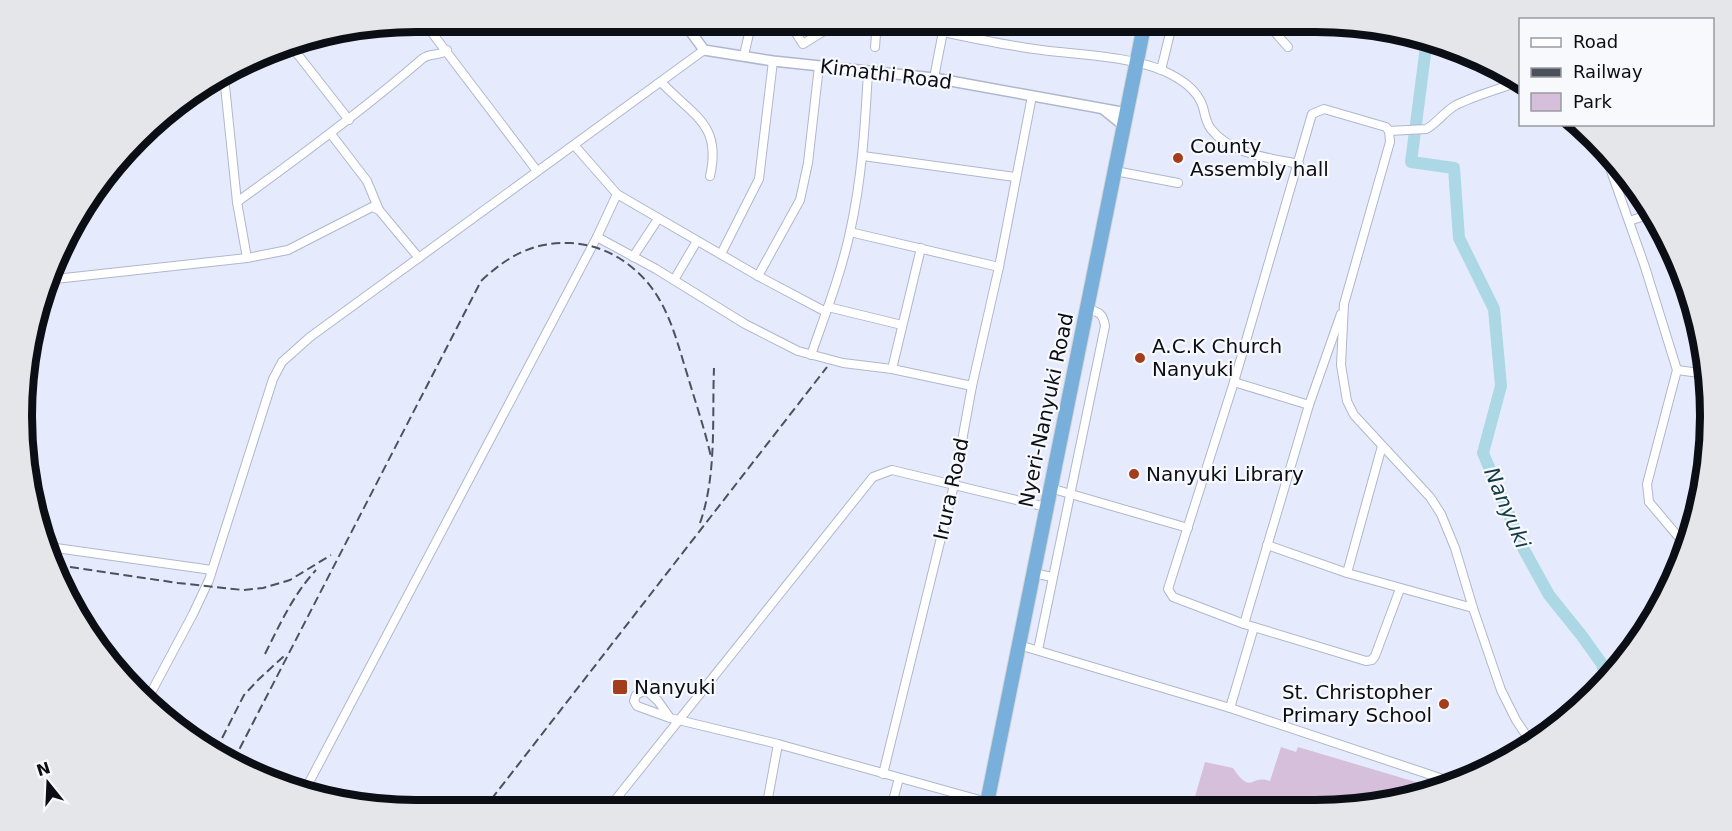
<svg xmlns="http://www.w3.org/2000/svg" width="1732" height="831" font-family="'DejaVu Sans',sans-serif">
<rect width="100%" height="100%" fill="#e5ebfd"/>
<path fill="#d6bfdb" d="M1281 747 1296 752 1298 747 1436 788 1368 807H1192L1205 762 1233 768C1252 796 1250 774 1270 781Z"/>
<g fill="none" stroke-linecap="round" stroke-linejoin="round">
<polyline stroke="#acd8e6" stroke-width="12" points="1427,39 1411,162 1454,168 1459,238 1494,309 1501,386 1483,453 1523,548 1549,595 1582,636 1602,664 1606,679"/>
<g stroke="#b0b7cc" stroke-width="10">
<g id="minor">
<polyline points="423,21 537,171"/>
<polyline points="788,21 803,44 840,21"/>
<polyline points="1265,21 1288,47"/>
<path d="M943 32C976 39 1009 46 1042 50 1080 55 1129 56 1164 71 1181 79 1197 89 1203 107 1205 115 1206 123 1211 129 1230 154 1270 158 1299 164"/>
<polyline points="288,42 349,120"/>
<polyline points="875,47 877,21"/>
<polyline points="744,55 752,21"/>
<polyline points="1161,70 1173,21"/>
<polyline points="224,76 237,202 247,258"/>
<polyline points="934,78 945,21"/>
<path d="M661 82C693 116 722 124 710 176"/>
<path d="M1389 131 1426 129C1435 125 1444 112 1456 105 1476 95 1500 89 1520 81"/>
<polyline points="331,134 367,181 379,210"/>
<polyline points="1598,139 1610,168 1645,267 1677,370 1647,484 1649,502 1687,547"/>
<polyline points="574,145 617,194 758,276 826,312"/>
<polyline points="863,156 1015,177"/>
<polyline points="1115,171 1178,183"/>
<path d="M237 202C301 156 363 110 422 59 430 52 440 57 447 50"/>
<polyline points="1629,221 1654,213"/>
<polyline points="850,232 999,267"/>
<polyline points="597,237 656,269 745,324 798,351 843,363 892,369"/>
<polyline points="921,248 892,369 972,386"/>
<polyline points="721,254 759,179 773,61"/>
<polyline points="633,257 658,219"/>
<polyline points="758,276 800,200 808,163 819,66"/>
<polyline points="46,280 247,258 288,250 372,207 379,210 419,258"/>
<polyline points="674,280 697,241"/>
<polyline points="828,307 902,325"/>
<path d="M811 355C825 315 841 274 850 232 862 179 865 125 868 72"/>
<polyline points="1677,370 1707,374"/>
<polyline points="1234,382 1309,405"/>
<polyline points="1050,488 1188,528"/>
<polyline points="1267,545 1347,573 1473,608"/>
<polyline points="49,547 212,570"/>
<polyline points="1033,573 1052,577"/>
<polyline points="1347,573 1382,446"/>
<polyline points="1400,589 1375,656 1372,660 1366,661 1244,624 1173,597 1168,589 1234,382 1312,114 1324,109 1386,127 1389,131 1390,142 1344,304 1341,365 1347,401 1354,415 1430,497 1441,514 1455,548 1473,608 1501,690 1516,720 1526,735 1534,742"/>
<polyline points="1244,624 1309,405 1341,314"/>
<polyline points="1019,645 1230,708 1455,783"/>
<path d="M1038 650 1105 326C1103 313 1099 312 1087 309"/>
<polyline points="146,702 193,614 209,580 273,379 282,362 310,337 704,50"/>
<polyline points="1230,708 1254,627"/>
<polyline points="670,718 658,701 646,690 636,695 634,701 637,706 670,718 778,744 987,802"/>
<polyline points="883,774 954,485 972,386 999,267 1032,96"/>
<polyline points="304,792 597,237 617,194"/>
<polyline points="891,808 899,778"/>
<polyline points="608,809 873,477 892,470 1046,507"/>
<polyline points="766,809 778,744"/>
</g>
</g>
<g stroke="#b0b7cc" stroke-width="12">
<g id="tertiary">
<polyline points="683,21 704,50 773,61 934,78 1127,113"/>
<polyline points="1103,109 1124,126"/>
</g>
</g>
<g stroke="#d3d4d5" stroke-width="16">
<polyline id="trunk" points="986,808 1145,21"/>
</g>
<use href="#minor" stroke="#fff" stroke-width="8"/>
<use href="#tertiary" stroke="#fff" stroke-width="9"/>
<use href="#trunk" stroke="#78afdb" stroke-width="14"/>
<g stroke="#4d515b" stroke-width="2" stroke-dasharray="9 4.5" stroke-linecap="butt">
<path d="M700 523C717 475 712 418 714 368"/>
<polyline points="70,567 178,583 243,590 263,588 290,580 331,555"/>
<path d="M265 654C280 624 293 595 316 570"/>
<polyline points="216,750 244,695 259,679 284,656"/>
<path d="M232 760 240 748 481 281C509 255 533 242 571 243 588 244 604 249 619 258 665 287 673 329 688 377 696 404 705 430 711 457"/>
<polyline points="483,810 827,367"/>
</g>
</g>
<g fill="#a43d1c" stroke="#f7f9fd" stroke-width="2">
<circle cx="1178" cy="158" r="6"/>
<circle cx="1140" cy="358" r="6"/>
<circle cx="1134" cy="474" r="6"/>
<rect x="612" y="679" width="16" height="16" rx="3"/>
<circle cx="1444" cy="704" r="6"/>
</g>
<g text-anchor="middle" stroke-width="4.5" stroke-linejoin="round" paint-order="stroke">
<g font-size="20" fill="#0c0e15" stroke="#f7f9fd">
<text transform="translate(886 74) rotate(7)" y="7">Kimathi Road</text>
<text transform="translate(1046 410) rotate(-78)" y="7">Nyeri-Nanyuki Road</text>
<text transform="translate(951 489) rotate(-78)" y="7">Irura Road</text>
</g>
<g font-size="20" fill="#0c0e15" stroke="#f7f9fd" text-anchor="start">
<text x="1190" y="153">County<tspan x="1190" dy="23">Assembly hall</tspan></text>
<text x="1152" y="353">A.C.K Church<tspan x="1152" dy="23">Nanyuki</tspan></text>
<text x="1146" y="481">Nanyuki Library</text>
<text x="634" y="694">Nanyuki</text>
<text x="1432" y="699" text-anchor="end">St. Christopher<tspan x="1432" dy="23">Primary School</tspan></text>
</g>
<g font-size="21" font-style="italic" fill="#133b46" stroke="#f7f9fd">
<text transform="translate(1507 508) rotate(67)" y="7">Nanyuki</text>
</g>
</g>
<path d="M0 0H1732V831H0ZM416 32H1316A384 384 0 0 1 1700 416V416A384 384 0 0 1 1316 800H416A384 384 0 0 1 32 416V416A384 384 0 0 1 416 32Z" fill="#e4e6ea" fill-rule="evenodd"/>
<path fill="none" stroke="#0c0e15" stroke-width="8" d="M416 32H1316A384 384 0 0 1 1700 416V416A384 384 0 0 1 1316 800H416A384 384 0 0 1 32 416V416A384 384 0 0 1 416 32Z"/>
<rect x="1519" y="18" width="195" height="108" fill="#f7f9fd" stroke="#999ba0" stroke-width="1.5"/>
<rect x="1531" y="38" width="30" height="9" fill="#ffffff" stroke="#999ba0" stroke-width="1.5"/>
<text x="1573" y="48" font-size="18" fill="#0c0e15">Road</text>
<rect x="1531" y="68" width="30" height="9" fill="#4d515b" stroke="#999ba0" stroke-width="1.5"/>
<text x="1573" y="78" font-size="18" fill="#0c0e15">Railway</text>
<rect x="1531" y="93" width="30" height="18" fill="#d6bfdb" stroke="#999ba0" stroke-width="1.5"/>
<text x="1573" y="108" font-size="18" fill="#0c0e15">Park</text>
<g transform="translate(48 783) rotate(342)" stroke="#f7f9fd" stroke-width="4.5" paint-order="stroke">
<path d="M0-4.5L10 22L0 15L-10 22Z" fill="#0c0e15"/>
<text y="-9" font-size="16" font-weight="bold" text-anchor="middle" fill="#0c0e15">N</text>
</g>
</svg>
